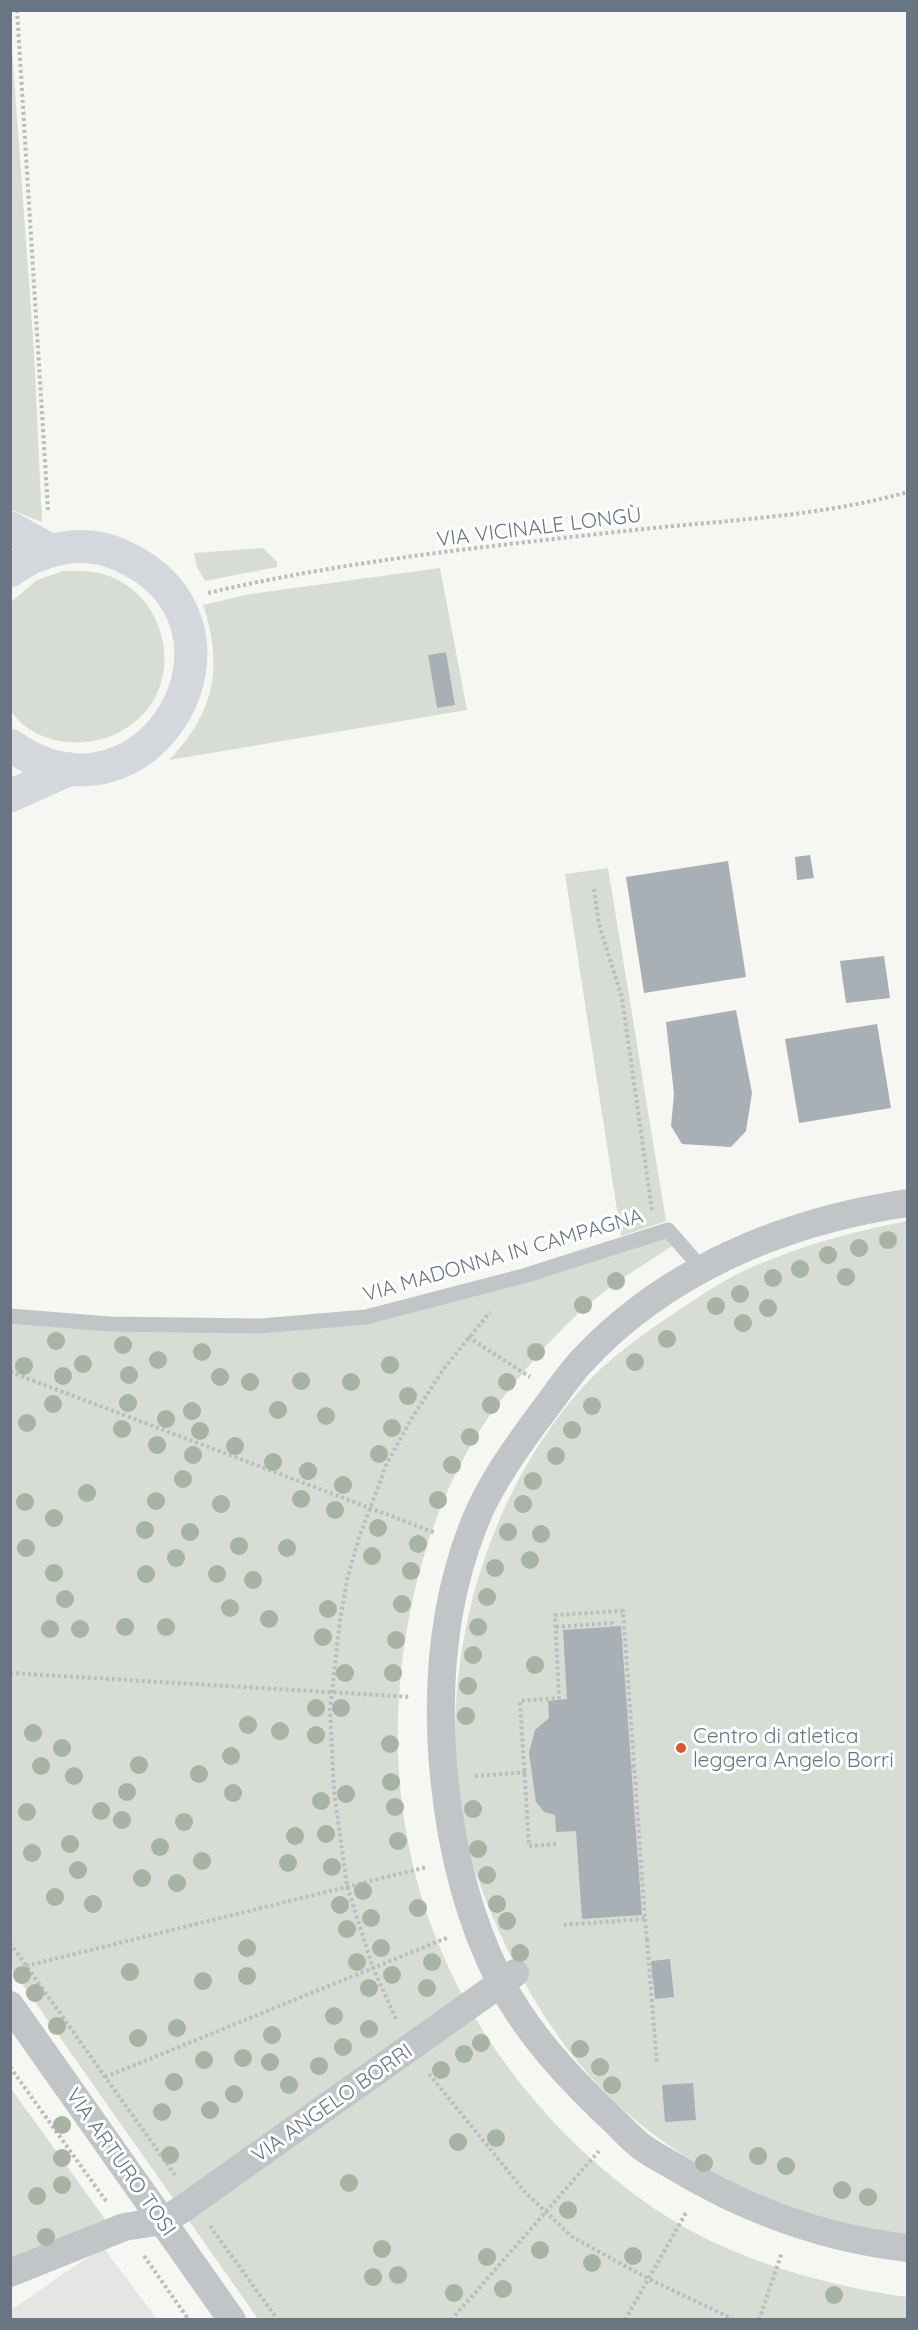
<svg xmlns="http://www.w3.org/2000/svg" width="918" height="2330" font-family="Quicksand,sans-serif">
<rect width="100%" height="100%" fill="#f6f6f3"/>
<polygon fill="#e4e5e4" points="103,2247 157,2319 11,2320 11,2310"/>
<g fill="#d7ddd4" fill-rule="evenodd">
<polygon points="10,21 34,352 42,522 11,510"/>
<polygon points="263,548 277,562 277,567 205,581 197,567 194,553"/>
<path d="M440 568 467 710 169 760C214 714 224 666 203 605L250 594ZM446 652 455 704 437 708 428 655Z"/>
<path d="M63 571C81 571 99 570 116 579 158 599 177 654 156 696 132 742 69 757 26 727 20 723 15 716 11 711V602L37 580Z"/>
<polygon points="608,868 666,1221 621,1236 565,874"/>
<path d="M907 1221V2238C819 2221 734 2193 660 2139 579 2082 526 1998 489 1908 478 1880 467 1852 462 1823 437 1672 480 1504 581 1389 606 1361 636 1339 667 1318 694 1300 721 1281 750 1268 800 1246 854 1231 907 1221Z"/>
<path d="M655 1235 678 1242C649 1262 617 1280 590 1303 556 1332 525 1369 498 1404 442 1479 413 1572 402 1663 381 1843 439 2005 565 2134 608 2177 659 2217 715 2243 776 2271 842 2288 907 2297V2319H258L11 1968 10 1316 109 1324 366 1317Z"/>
<polygon points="10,2087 107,2222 10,2263"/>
</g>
<g fill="#a9b0b5">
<polygon points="446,652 455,705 437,708 428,655"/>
<polygon points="810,855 814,878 797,880 795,857"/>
<polygon points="728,861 746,977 644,993 626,877"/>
<polygon points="884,956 890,998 846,1003 840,961"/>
<polygon points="736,1010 752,1093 746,1131 731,1147 682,1144 671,1126 674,1094 666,1022"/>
<polygon points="877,1024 891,1108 799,1123 785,1039"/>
<polygon points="621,1626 642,1915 582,1919 576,1831 556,1832 555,1815 544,1812 536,1802 529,1753 535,1730 549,1718 548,1701 567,1699 563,1630"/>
<polygon points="670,1959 674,1997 655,1999 651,1961"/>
<polygon points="693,2083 696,2120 665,2122 662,2085"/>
</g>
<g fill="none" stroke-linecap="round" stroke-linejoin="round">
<g stroke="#bbbdbf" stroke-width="4" stroke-dasharray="3 3" stroke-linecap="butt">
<polyline points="17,10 48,510"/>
<path d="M208 593C348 560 492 546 634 530 726 520 818 517 908 492"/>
<polyline points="594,889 599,924 622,998 652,1210"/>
<polyline points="468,1337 530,1377"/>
<polyline points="10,1372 436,1533"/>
<polyline points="556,1627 612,1623 612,1627"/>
<polyline points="10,1673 411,1697"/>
<polyline points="631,1767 637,1766"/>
<polyline points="475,1776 529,1772"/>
<polyline points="556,1844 529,1846 520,1701 559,1698 555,1615 623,1611 645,1919 562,1925"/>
<polyline points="645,1919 647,1939 650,1939"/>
<polyline points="647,1939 657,2065"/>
<polyline points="10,1943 175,2175"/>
<polyline points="26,1966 427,1867"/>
<polyline points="396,2019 373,1968 347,1886 334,1791 330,1710 340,1620 347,1580 359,1538 387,1463 413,1416 445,1367 490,1312"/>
<polyline points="10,2067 106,2201"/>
<polyline points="429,2074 525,2192 572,2237 649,2279 735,2320"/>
<polyline points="105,2077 449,1937"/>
<polyline points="210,2226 278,2320"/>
<polyline points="144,2256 189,2320"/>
<polyline points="451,2320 599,2151"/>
<polyline points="625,2320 687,2211"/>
<polyline points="759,2320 782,2252"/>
</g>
<polyline stroke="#c1c5c8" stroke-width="15" points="10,1316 109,1324 261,1326 366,1317 527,1275 668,1230 702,1269"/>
<g stroke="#c1c5c8" stroke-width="28">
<path d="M908 1203C785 1221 665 1270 580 1363 565 1380 552 1400 538 1418 513 1452 489 1486 474 1524 442 1604 436 1691 444 1776 451 1848 468 1919 501 1983 528 2034 567 2076 608 2115 619 2125 630 2138 642 2147 654 2156 669 2163 682 2171 750 2211 828 2239 908 2248"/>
<polyline points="10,2005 232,2320"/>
<polyline points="10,2273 124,2227 162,2221 181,2210 515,1973"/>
</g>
<g stroke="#d4d8dc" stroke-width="33">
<polyline points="10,528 50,550"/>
<path d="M10 571C41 548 82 539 118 554 275 620 150 844 10 745"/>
<polyline points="10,796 70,769"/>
</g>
</g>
<g fill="#a8b2a5">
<circle cx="888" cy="1240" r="9"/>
<circle cx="859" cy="1248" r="9"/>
<circle cx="828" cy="1255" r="9"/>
<circle cx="800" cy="1269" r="9"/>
<circle cx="846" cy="1277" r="9"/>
<circle cx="773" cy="1278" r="9"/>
<circle cx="616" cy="1281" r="9"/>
<circle cx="740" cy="1294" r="9"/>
<circle cx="583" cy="1305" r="9"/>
<circle cx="716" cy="1306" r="9"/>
<circle cx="768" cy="1308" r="9"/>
<circle cx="743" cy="1323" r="9"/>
<circle cx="667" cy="1339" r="9"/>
<circle cx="56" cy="1341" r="9"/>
<circle cx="123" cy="1345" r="9"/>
<circle cx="202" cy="1352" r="9"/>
<circle cx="536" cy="1352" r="9"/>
<circle cx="158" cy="1360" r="9"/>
<circle cx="635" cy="1362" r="9"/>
<circle cx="83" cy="1364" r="9"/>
<circle cx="390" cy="1365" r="9"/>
<circle cx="24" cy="1366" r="9"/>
<circle cx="129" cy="1375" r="9"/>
<circle cx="63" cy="1376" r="9"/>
<circle cx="220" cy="1377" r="9"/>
<circle cx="301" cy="1381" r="9"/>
<circle cx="250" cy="1382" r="9"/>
<circle cx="351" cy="1382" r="9"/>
<circle cx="507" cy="1382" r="9"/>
<circle cx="408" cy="1396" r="9"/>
<circle cx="128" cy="1403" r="9"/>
<circle cx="53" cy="1404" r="9"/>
<circle cx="491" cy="1405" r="9"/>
<circle cx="592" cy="1406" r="9"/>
<circle cx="278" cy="1410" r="9"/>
<circle cx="192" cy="1411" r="9"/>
<circle cx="326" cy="1416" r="9"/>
<circle cx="166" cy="1419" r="9"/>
<circle cx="27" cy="1423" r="9"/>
<circle cx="392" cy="1428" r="9"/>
<circle cx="122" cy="1429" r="9"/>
<circle cx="572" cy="1430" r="9"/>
<circle cx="200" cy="1431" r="9"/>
<circle cx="470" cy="1437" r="9"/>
<circle cx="157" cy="1445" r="9"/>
<circle cx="235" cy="1446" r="9"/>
<circle cx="379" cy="1454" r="9"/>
<circle cx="193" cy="1455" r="9"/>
<circle cx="556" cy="1456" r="9"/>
<circle cx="273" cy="1462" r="9"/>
<circle cx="452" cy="1465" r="9"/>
<circle cx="308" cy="1471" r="9"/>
<circle cx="183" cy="1479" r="9"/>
<circle cx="533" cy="1481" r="9"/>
<circle cx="343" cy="1485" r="9"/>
<circle cx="87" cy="1493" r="9"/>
<circle cx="301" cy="1499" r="9"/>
<circle cx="438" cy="1500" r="9"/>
<circle cx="156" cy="1501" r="9"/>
<circle cx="25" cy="1502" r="9"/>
<circle cx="221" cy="1504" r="9"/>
<circle cx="523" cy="1504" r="9"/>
<circle cx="335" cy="1510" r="9"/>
<circle cx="54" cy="1518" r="9"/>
<circle cx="378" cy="1528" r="9"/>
<circle cx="145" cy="1530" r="9"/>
<circle cx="190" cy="1532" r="9"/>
<circle cx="508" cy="1532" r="9"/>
<circle cx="541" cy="1534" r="9"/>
<circle cx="418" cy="1544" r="9"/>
<circle cx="239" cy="1546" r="9"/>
<circle cx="26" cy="1548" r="9"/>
<circle cx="287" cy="1548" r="9"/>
<circle cx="372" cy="1556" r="9"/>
<circle cx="176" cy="1558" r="9"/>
<circle cx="530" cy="1560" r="9"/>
<circle cx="495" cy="1568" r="9"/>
<circle cx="411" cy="1571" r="9"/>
<circle cx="54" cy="1573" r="9"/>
<circle cx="146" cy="1574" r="9"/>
<circle cx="217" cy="1574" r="9"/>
<circle cx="253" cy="1580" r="9"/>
<circle cx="487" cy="1597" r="9"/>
<circle cx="65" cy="1599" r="9"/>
<circle cx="402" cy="1604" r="9"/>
<circle cx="230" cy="1608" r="9"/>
<circle cx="328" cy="1609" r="9"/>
<circle cx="269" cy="1619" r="9"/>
<circle cx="125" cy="1627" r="9"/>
<circle cx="166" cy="1627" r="9"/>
<circle cx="478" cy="1627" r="9"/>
<circle cx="50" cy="1629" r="9"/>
<circle cx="80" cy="1629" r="9"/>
<circle cx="323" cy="1637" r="9"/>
<circle cx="396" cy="1640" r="9"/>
<circle cx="473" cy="1655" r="9"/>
<circle cx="535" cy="1665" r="9"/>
<circle cx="345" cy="1673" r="9"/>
<circle cx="393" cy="1673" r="9"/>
<circle cx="468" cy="1686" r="9"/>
<circle cx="316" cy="1708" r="9"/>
<circle cx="341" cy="1708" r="9"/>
<circle cx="466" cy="1716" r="9"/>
<circle cx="248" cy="1725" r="9"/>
<circle cx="280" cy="1731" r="9"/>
<circle cx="33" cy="1733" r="9"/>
<circle cx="316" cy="1735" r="9"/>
<circle cx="390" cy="1744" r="9"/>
<circle cx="62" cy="1748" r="9"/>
<circle cx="231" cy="1756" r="9"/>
<circle cx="139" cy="1765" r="9"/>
<circle cx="41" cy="1766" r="9"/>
<circle cx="199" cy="1774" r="9"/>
<circle cx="74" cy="1776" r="9"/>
<circle cx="391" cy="1782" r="9"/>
<circle cx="127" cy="1792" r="9"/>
<circle cx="233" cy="1793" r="9"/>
<circle cx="346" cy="1794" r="9"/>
<circle cx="321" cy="1801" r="9"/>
<circle cx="395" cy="1807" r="9"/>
<circle cx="473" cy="1809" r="9"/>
<circle cx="101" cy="1811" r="9"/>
<circle cx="27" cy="1812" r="9"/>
<circle cx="122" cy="1820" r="9"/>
<circle cx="184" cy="1822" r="9"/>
<circle cx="326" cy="1834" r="9"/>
<circle cx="295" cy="1836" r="9"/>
<circle cx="398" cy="1841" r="9"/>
<circle cx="70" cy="1844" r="9"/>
<circle cx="160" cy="1847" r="9"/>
<circle cx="478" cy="1849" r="9"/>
<circle cx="32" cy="1853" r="9"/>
<circle cx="202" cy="1861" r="9"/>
<circle cx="288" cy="1863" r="9"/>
<circle cx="332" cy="1867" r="9"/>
<circle cx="78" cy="1870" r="9"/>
<circle cx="487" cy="1875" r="9"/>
<circle cx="142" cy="1878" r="9"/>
<circle cx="177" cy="1883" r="9"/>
<circle cx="363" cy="1891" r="9"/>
<circle cx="55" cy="1897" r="9"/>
<circle cx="93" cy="1904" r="9"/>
<circle cx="497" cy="1904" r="9"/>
<circle cx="340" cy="1905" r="9"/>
<circle cx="418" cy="1908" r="9"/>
<circle cx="371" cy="1918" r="9"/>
<circle cx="507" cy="1921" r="9"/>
<circle cx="347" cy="1929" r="9"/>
<circle cx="247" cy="1948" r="9"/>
<circle cx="381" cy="1948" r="9"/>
<circle cx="520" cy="1953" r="9"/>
<circle cx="357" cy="1962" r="9"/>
<circle cx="432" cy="1962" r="9"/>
<circle cx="130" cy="1972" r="9"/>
<circle cx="22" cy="1975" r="9"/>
<circle cx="392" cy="1975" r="9"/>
<circle cx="247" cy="1976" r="9"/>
<circle cx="203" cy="1981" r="9"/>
<circle cx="369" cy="1988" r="9"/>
<circle cx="427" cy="1988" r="9"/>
<circle cx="35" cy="1993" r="9"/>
<circle cx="334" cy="2016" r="9"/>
<circle cx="57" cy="2026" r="9"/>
<circle cx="177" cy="2028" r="9"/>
<circle cx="369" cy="2029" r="9"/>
<circle cx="272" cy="2035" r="9"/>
<circle cx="138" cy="2038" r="9"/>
<circle cx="481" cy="2043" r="9"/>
<circle cx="343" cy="2047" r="9"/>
<circle cx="580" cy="2049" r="9"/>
<circle cx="464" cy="2054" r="9"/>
<circle cx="243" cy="2058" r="9"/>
<circle cx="204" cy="2060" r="9"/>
<circle cx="270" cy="2062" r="9"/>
<circle cx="319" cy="2066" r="9"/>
<circle cx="600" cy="2067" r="9"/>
<circle cx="441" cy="2070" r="9"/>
<circle cx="174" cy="2082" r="9"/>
<circle cx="289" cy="2085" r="9"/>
<circle cx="612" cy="2085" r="9"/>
<circle cx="234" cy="2094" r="9"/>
<circle cx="210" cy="2110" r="9"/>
<circle cx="162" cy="2112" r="9"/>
<circle cx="62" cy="2125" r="9"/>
<circle cx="496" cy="2138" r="9"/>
<circle cx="458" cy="2142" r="9"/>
<circle cx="170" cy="2155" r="9"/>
<circle cx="758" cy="2156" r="9"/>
<circle cx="62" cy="2158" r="9"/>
<circle cx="704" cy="2163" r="9"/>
<circle cx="786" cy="2166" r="9"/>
<circle cx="349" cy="2183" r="9"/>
<circle cx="62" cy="2185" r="9"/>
<circle cx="842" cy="2190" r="9"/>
<circle cx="37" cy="2196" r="9"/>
<circle cx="868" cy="2197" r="9"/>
<circle cx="568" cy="2210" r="9"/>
<circle cx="46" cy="2237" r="9"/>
<circle cx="382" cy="2249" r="9"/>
<circle cx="540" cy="2250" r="9"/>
<circle cx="633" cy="2256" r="9"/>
<circle cx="487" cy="2257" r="9"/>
<circle cx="592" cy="2263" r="9"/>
<circle cx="398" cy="2275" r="9"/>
<circle cx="373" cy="2277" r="9"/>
<circle cx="503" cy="2289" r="9"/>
<circle cx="454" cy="2293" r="9"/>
<circle cx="834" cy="2295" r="9"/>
</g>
<circle fill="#d95730" stroke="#fff" stroke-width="2" cx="681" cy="1748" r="6"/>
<g text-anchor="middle" stroke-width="6" stroke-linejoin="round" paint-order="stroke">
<g font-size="21" fill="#677682" stroke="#fff">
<text transform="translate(539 527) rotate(-7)" y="7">VIA VICINALE LONGÙ</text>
<text transform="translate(503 1255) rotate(-16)" y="7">VIA MADONNA IN CAMPAGNA</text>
<text transform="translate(332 2103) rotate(-35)" y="7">VIA ANGELO BORRI</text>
<text transform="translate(121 2162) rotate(55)" y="7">VIA ARTURO TOSI</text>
</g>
<g font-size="21" fill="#677682" stroke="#fff" text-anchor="start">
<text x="693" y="1743">Centro di atletica<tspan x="693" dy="24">leggera Angelo Borri</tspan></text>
</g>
</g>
<rect width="918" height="2330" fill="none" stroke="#677682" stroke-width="24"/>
</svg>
